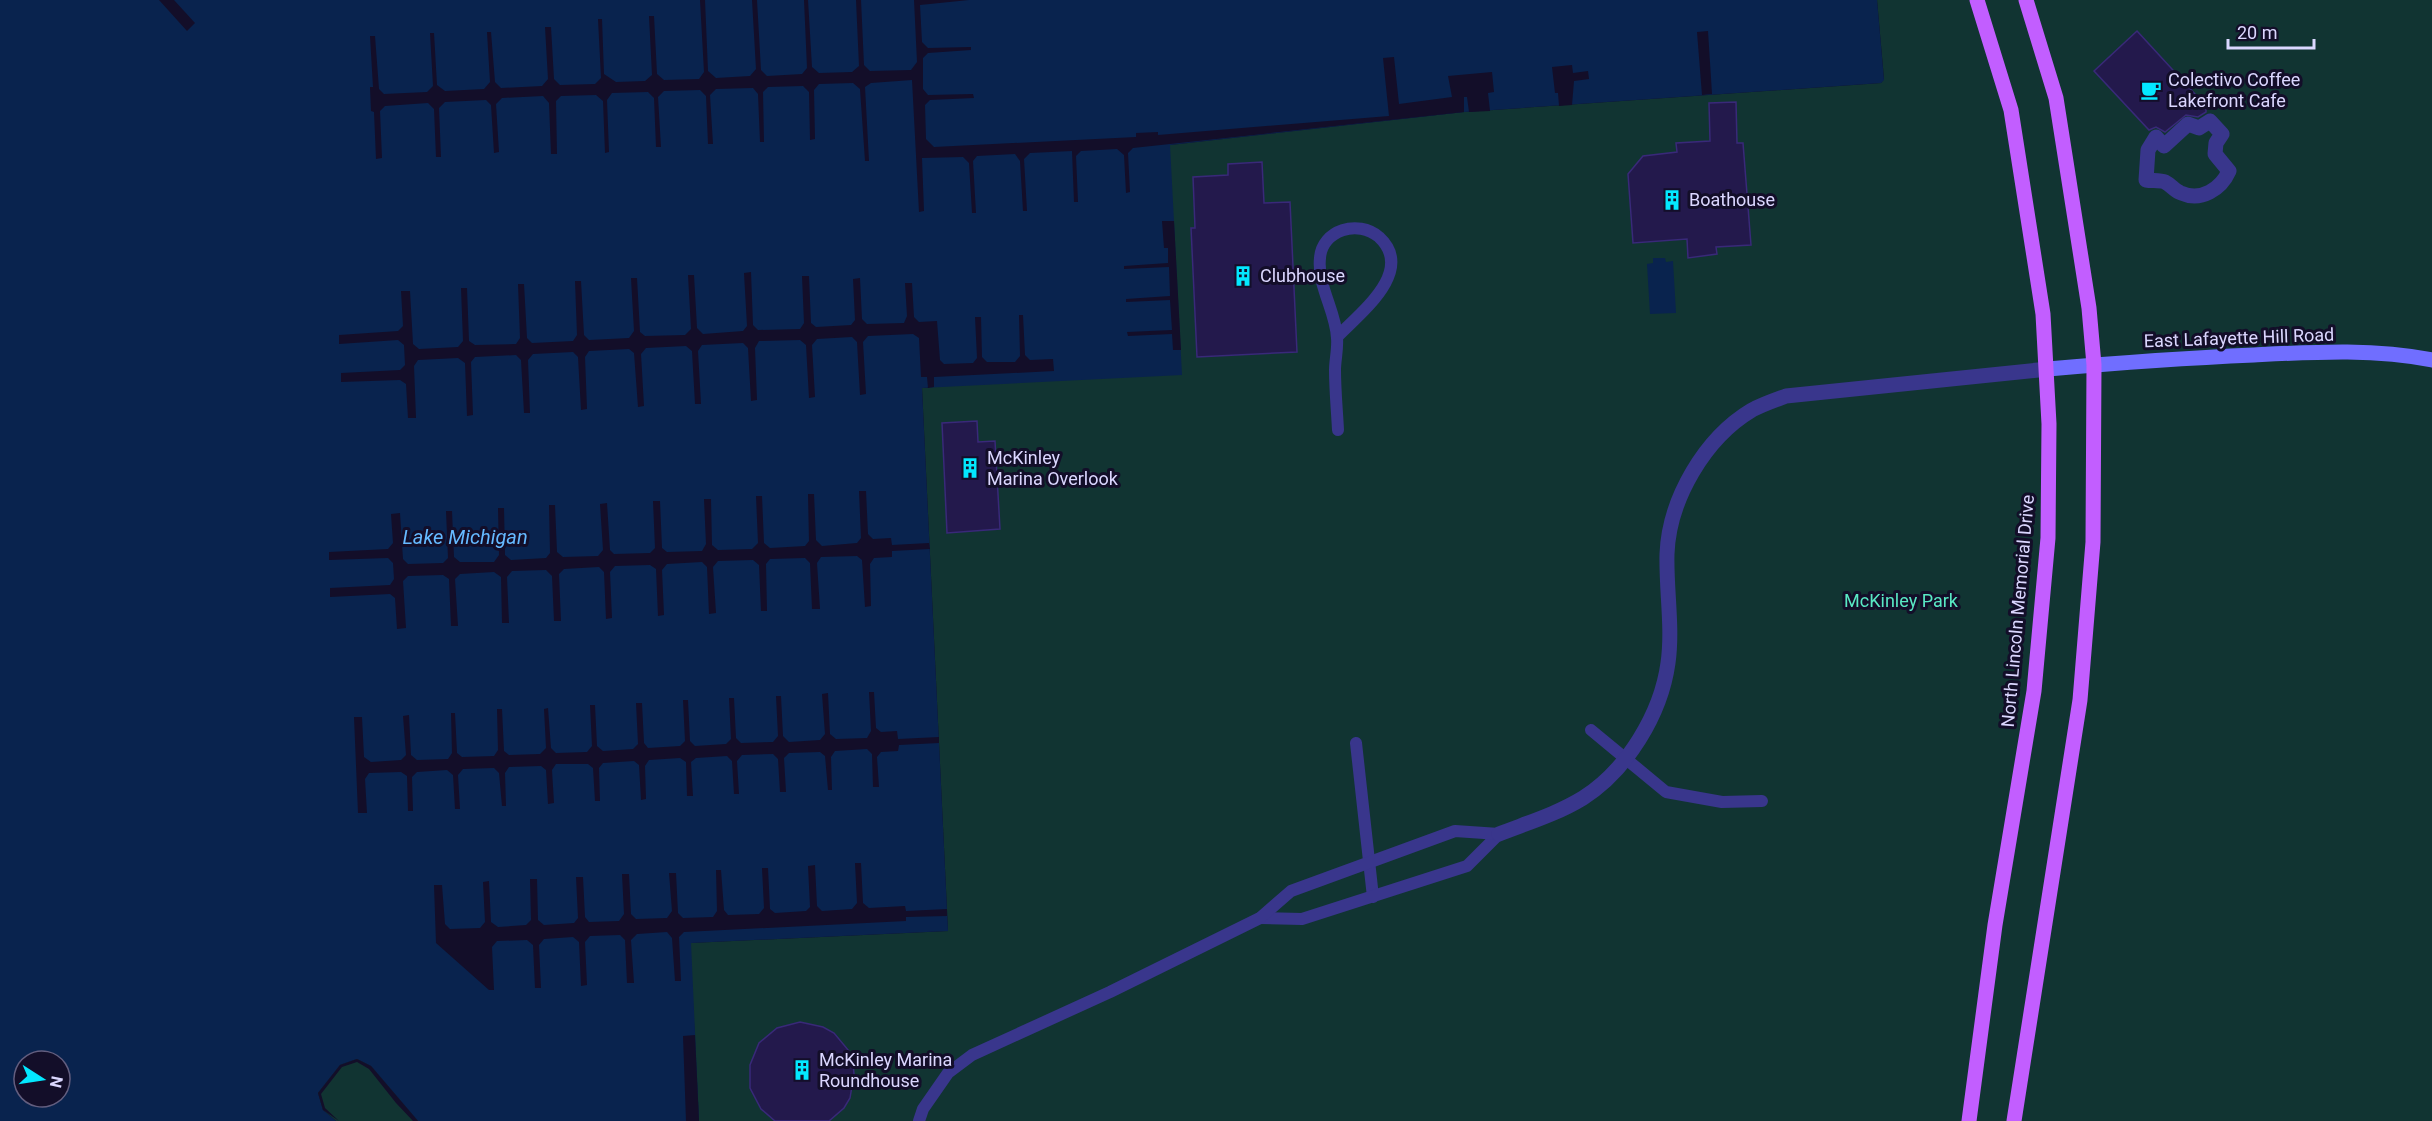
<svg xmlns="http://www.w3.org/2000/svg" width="2432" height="1121" font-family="Roboto,sans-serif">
<rect width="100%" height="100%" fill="#130e29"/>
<g fill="#113432">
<polygon points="1877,0 2432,0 2432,1121 699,1121 690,943 948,931 922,388 928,388 1170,145 1464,112 1881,83 1884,79"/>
<polygon points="357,1059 371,1066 418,1121 336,1121 323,1110 318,1093 340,1065"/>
</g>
<g fill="#09234e" fill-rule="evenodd">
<path d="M0 0H1877L1884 80 1881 83 1464 112 1170 145 1182 375 922 388 948 931 691 943 699 1121H418L371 1066 357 1059 340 1065 318 1093 323 1110 336 1121H0ZM24 1061H60V1097H24Z"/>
<polygon points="1653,258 1665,258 1666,262 1673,261 1676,313 1650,314 1647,264 1653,263"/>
</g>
<g fill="#130e29">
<polygon points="159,0 174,0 195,23 187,31"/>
<polygon points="700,0 705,0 708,71 716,78 750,76 756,69 752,0 757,0 761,70 767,76 802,74 807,68 804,0 808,0 812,67 819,73 852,72 859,66 856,0 861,0 864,65 870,71 911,70 917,62 914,0 969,0 920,5 922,42 928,48 971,47 971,50 928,53 923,58 923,89 928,95 973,94 974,98 930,100 925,105 926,139 934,147 1136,137 1136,133 1158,132 1158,135 1389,116 1383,58 1394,57 1399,104 1452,97 1448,76 1492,72 1494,92 1488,93 1490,111 1469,112 1467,97 1464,97 1464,112 1133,148 1128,153 1130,192 1126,193 1124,155 1117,149 1081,151 1076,156 1078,202 1074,202 1072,151 1030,153 1024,159 1027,211 1023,211 1020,161 1015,154 977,156 973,161 976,213 972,213 969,163 963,157 922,158 924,211 919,212 912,80 871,83 865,87 869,161 865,161 860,89 853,83 819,84 814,90 815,139 810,140 809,92 803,86 768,87 763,92 764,142 760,142 758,94 753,88 716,89 710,95 713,144 708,144 706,96 700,90 664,91 658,97 661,147 656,147 654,98 648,92 612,93 607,100 609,152 605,153 603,101 596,95 561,96 556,101 557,154 551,154 549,103 543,96 502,98 496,104 499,152 494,153 491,105 486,100 445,102 439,108 441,157 436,157 434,109 428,103 385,106 380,111 382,158 376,159 374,112 371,111 370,87 373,87 370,36 375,36 379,89 384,94 427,92 433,86 430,33 434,33 437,85 445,91 484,89 490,82 487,32 491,32 495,82 501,88 542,86 548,79 545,27 551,27 554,79 560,85 595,84 601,78 598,19 602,19 604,74 616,82 645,81 652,75 649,16 654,16 657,74 664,80 699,79 704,72"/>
<polygon points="1708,31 1712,94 1702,95 1697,32"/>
<polygon points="1572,65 1573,73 1588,71 1589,79 1574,81 1572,105 1559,106 1558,93 1555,93 1552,67"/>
<polygon points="1162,221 1174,221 1181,350 1173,350 1172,334 1128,336 1127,332 1172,330 1170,300 1126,302 1126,299 1170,296 1169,267 1124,269 1124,266 1168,263 1168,248 1164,248"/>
<polygon points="751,272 753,325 758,330 800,329 804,323 802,276 809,276 811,323 816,327 851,325 855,320 853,279 860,278 862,319 867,324 904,323 907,316 905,283 912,283 914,317 919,322 937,321 940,360 944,364 973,363 977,358 975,317 981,317 982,357 987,362 1015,362 1020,356 1019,315 1023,315 1025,355 1030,360 1053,359 1054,371 934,377 934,387 928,388 927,377 921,377 919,338 913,334 868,336 863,342 866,394 860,395 857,342 852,337 817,339 812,345 815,397 809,398 806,345 800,340 759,341 755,348 757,400 751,401 748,348 743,343 702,345 698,351 701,404 695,404 692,351 686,346 646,348 641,354 644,406 638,407 634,353 629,349 589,351 585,357 587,409 581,410 578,357 573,352 533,354 528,360 530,413 524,413 521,360 516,355 475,357 471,362 473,415 467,416 465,363 458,358 418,360 414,366 416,418 408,418 406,384 400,380 341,382 341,373 400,370 405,365 404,345 398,340 339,344 339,335 398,331 403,326 401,291 410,291 413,344 419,349 458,347 463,341 461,288 467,288 469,341 475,345 516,344 520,338 518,284 524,284 527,338 532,343 573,341 577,335 575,281 581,281 584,335 589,340 629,338 634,331 631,278 637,278 640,332 645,336 685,335 691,329 688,275 694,275 697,328 703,334 743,331 747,326 744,273"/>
<polygon points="859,491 866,491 868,534 873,539 891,538 892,545 929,543 930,549 892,551 892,557 874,558 870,564 871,606 865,607 862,560 857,556 821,557 817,563 820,609 812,609 810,563 805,558 770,559 766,564 767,611 761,611 759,565 753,560 718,561 713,567 716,613 709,614 707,567 702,562 667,564 662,570 664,615 658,616 656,569 650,565 615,566 610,572 612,618 606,619 604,572 599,567 564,569 559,574 561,621 554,621 552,576 546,570 512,571 507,577 509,623 502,623 501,577 494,572 460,574 455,579 458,626 451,626 449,579 443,575 408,576 403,581 406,628 397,629 395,598 390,594 330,597 330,588 390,585 394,579 393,563 388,558 329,560 329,552 388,549 393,543 391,514 400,513 403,559 408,564 443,563 448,558 446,511 452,511 454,557 460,562 494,562 499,555 498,508 504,508 505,555 511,560 546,558 550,553 549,505 555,505 557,552 563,557 598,556 603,550 600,504 607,503 610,550 614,554 650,553 655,548 653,501 660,501 662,548 667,552 702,551 706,544 704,499 711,499 712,545 718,550 752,549 758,543 756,496 762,496 764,543 770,548 805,546 809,541 808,494 814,494 816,540 822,546 857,543 861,538"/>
<polygon points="869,692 874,692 876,728 881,732 897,731 898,739 939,737 939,743 899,745 898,751 881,752 877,757 879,787 873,787 872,754 867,749 835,751 831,757 832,790 828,790 825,756 820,752 789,753 784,758 786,792 780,792 778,759 773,754 742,755 737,761 739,794 734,794 732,761 727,756 696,758 691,762 693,796 687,796 686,762 680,758 649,760 645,766 646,799 641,800 639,765 634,761 603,763 599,768 600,801 595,801 593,768 588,764 556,764 552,770 554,803 548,804 546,770 541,766 509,767 505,773 506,806 502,806 499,773 494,768 463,769 458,775 460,809 455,809 453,775 447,770 417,772 412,777 413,811 408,811 407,776 401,772 369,773 365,779 367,813 358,813 354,717 362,717 364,757 371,762 401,760 406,755 403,716 409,715 411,755 417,760 448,759 452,753 451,713 455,713 457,753 462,757 494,756 498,750 497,709 502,709 504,751 509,755 540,754 546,748 544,709 548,708 551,748 556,753 587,752 592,746 590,705 595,705 597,746 603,751 633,749 638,744 636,703 642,703 644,743 648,748 680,746 685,741 683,700 688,700 690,741 695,746 726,744 731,739 729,698 734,698 736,738 741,743 773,742 778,736 776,696 781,696 783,736 789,742 820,740 825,734 822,694 828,693 830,734 836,739 867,738 871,731"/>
<polygon points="855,863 861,863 863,903 869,908 905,906 906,911 947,909 947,916 906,917 906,921 684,932 679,937 681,981 675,981 672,938 667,932 637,934 631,940 634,983 627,983 625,940 620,935 590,936 585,942 587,985 581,986 579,942 573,937 544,939 539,945 541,988 535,988 533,945 527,940 497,941 492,947 494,990 489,990 436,943 434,885 442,885 445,924 450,929 480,928 485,922 483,882 489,881 491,922 498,927 526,925 531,920 530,879 537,879 538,920 544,925 574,923 578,918 576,877 583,877 585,917 589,922 619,921 624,914 622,874 629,874 631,914 636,919 667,918 672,911 669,873 676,873 678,913 683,918 713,917 717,911 716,870 721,870 724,910 728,915 759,914 764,908 762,868 768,868 770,909 775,913 806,911 810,907 808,866 815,865 817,906 822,911 852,909 857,903"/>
<polygon points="695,1035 699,1121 686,1121 683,1036"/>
<polygon points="357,1059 371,1066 418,1121 413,1121 396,1103 369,1069 357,1062 342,1067 321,1094 325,1108 339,1121 323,1110 318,1093 340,1065"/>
</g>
<g fill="#23194c" stroke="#392979" stroke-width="1.5">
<polygon points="2137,31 2206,106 2206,112 2198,117 2186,115 2165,132 2156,127 2149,130 2094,71"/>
<polygon points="1736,102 1737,143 1743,143 1751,245 1716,247 1717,254 1688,258 1687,239 1633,243 1628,174 1643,156 1677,152 1676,143 1710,141 1709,103"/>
<polygon points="1262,162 1264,203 1290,202 1297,352 1197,357 1191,228 1195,228 1193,177 1228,175 1228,164"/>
<polygon points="977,421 978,442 995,441 1000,529 947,533 942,423"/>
<polygon points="800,1022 823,1027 834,1033 849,1051 853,1063 854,1074 850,1098 844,1108 829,1121 775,1121 761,1109 750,1088 750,1065 759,1043 777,1028"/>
</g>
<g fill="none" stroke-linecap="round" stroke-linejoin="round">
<g stroke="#39368c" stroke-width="12">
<path d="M1337 337C1360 313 1416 271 1379 237 1358 219 1322 230 1320 258 1317 286 1336 311 1337 338 1338 349 1335 360 1335 370 1335 390 1337 410 1338 430"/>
<polyline points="1591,730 1666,792 1722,802 1762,801"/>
<polyline points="1356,743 1373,897"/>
<polyline points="1260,918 1302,919 1467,866 1499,834"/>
<polyline points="919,1121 923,1109 948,1073 972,1055 1110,992 1260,918 1291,891 1455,831 1499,834"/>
</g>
<g stroke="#39368c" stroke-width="15">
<path d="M2210 121 2222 134 2216 143 2215 154 2229 171C2221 189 2201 202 2181 193 2175 191 2171 185 2165 182 2160 180 2152 181 2146 180L2148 150 2156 137 2164 146 2188 124 2199 128Z"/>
<path d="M1499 834C1527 823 1557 814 1583 798 1627 770 1661 714 1668 663 1673 627 1666 590 1667 554 1669 499 1705 438 1752 410 1763 404 1775 400 1786 396L2048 369"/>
</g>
<path stroke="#706eff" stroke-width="15" d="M2048 369C2116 363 2185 358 2254 355 2312 352 2375 348 2432 360"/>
<g stroke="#c25eff" stroke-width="15">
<polyline points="1969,1121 1995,925 2034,691 2048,538 2049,424 2043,314 2011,110 1977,0"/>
<polyline points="2014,1121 2080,700 2093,542 2094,365 2089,308 2056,98 2026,0"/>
</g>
</g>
<defs>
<g id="cafe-bare" transform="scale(1.62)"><path d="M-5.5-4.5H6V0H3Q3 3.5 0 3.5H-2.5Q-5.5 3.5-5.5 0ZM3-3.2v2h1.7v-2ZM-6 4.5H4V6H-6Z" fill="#03e8ff" stroke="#130e29" stroke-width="2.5" paint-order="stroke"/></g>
<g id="building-bare" transform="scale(1.62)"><path d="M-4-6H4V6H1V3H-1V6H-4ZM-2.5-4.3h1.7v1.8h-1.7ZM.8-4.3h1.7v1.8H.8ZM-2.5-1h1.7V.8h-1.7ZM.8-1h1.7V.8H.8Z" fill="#03e8ff" stroke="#130e29" stroke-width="2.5" paint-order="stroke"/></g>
</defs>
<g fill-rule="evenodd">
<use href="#cafe-bare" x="2151" y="90"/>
<use href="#building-bare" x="1672" y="200"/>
<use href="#building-bare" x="1243" y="276"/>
<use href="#building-bare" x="970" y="468"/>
<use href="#building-bare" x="802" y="1070"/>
</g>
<g text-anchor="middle" stroke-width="6" stroke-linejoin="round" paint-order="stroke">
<g font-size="18" fill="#dbd7ff" stroke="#130e29" text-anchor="start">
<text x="2168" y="86">Colectivo Coffee<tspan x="2168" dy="21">Lakefront Cafe</tspan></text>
<text x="1689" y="206">Boathouse</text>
<text x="1260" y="282">Clubhouse</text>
<text x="987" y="464">McKinley<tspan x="987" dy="21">Marina Overlook</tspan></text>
<text x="819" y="1066">McKinley Marina<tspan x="819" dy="21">Roundhouse</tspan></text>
</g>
<g font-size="18" fill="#dbd7ff" stroke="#130e29">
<text transform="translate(2239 338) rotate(-2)" y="6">East Lafayette Hill Road</text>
<text transform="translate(2018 611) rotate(-85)" y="6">North Lincoln Memorial Drive</text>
</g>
<g font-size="18" fill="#59e9c4" stroke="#130e29">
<text x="1901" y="607">McKinley Park</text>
</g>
<g font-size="20" font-style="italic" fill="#65b9ff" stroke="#130e29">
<text x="465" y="544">Lake Michigan</text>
</g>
</g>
<g transform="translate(42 1079) rotate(102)"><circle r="28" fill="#130e29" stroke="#635e7f" stroke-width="1.5"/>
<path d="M0-4.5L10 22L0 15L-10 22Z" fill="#03e8ff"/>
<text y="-9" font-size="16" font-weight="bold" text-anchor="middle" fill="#dbd7ff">N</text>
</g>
<path d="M2228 39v9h86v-9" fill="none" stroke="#dbd7ff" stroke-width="3"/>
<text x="2237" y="39" font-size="18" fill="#dbd7ff" stroke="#130e29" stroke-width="4.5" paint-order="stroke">20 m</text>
</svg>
